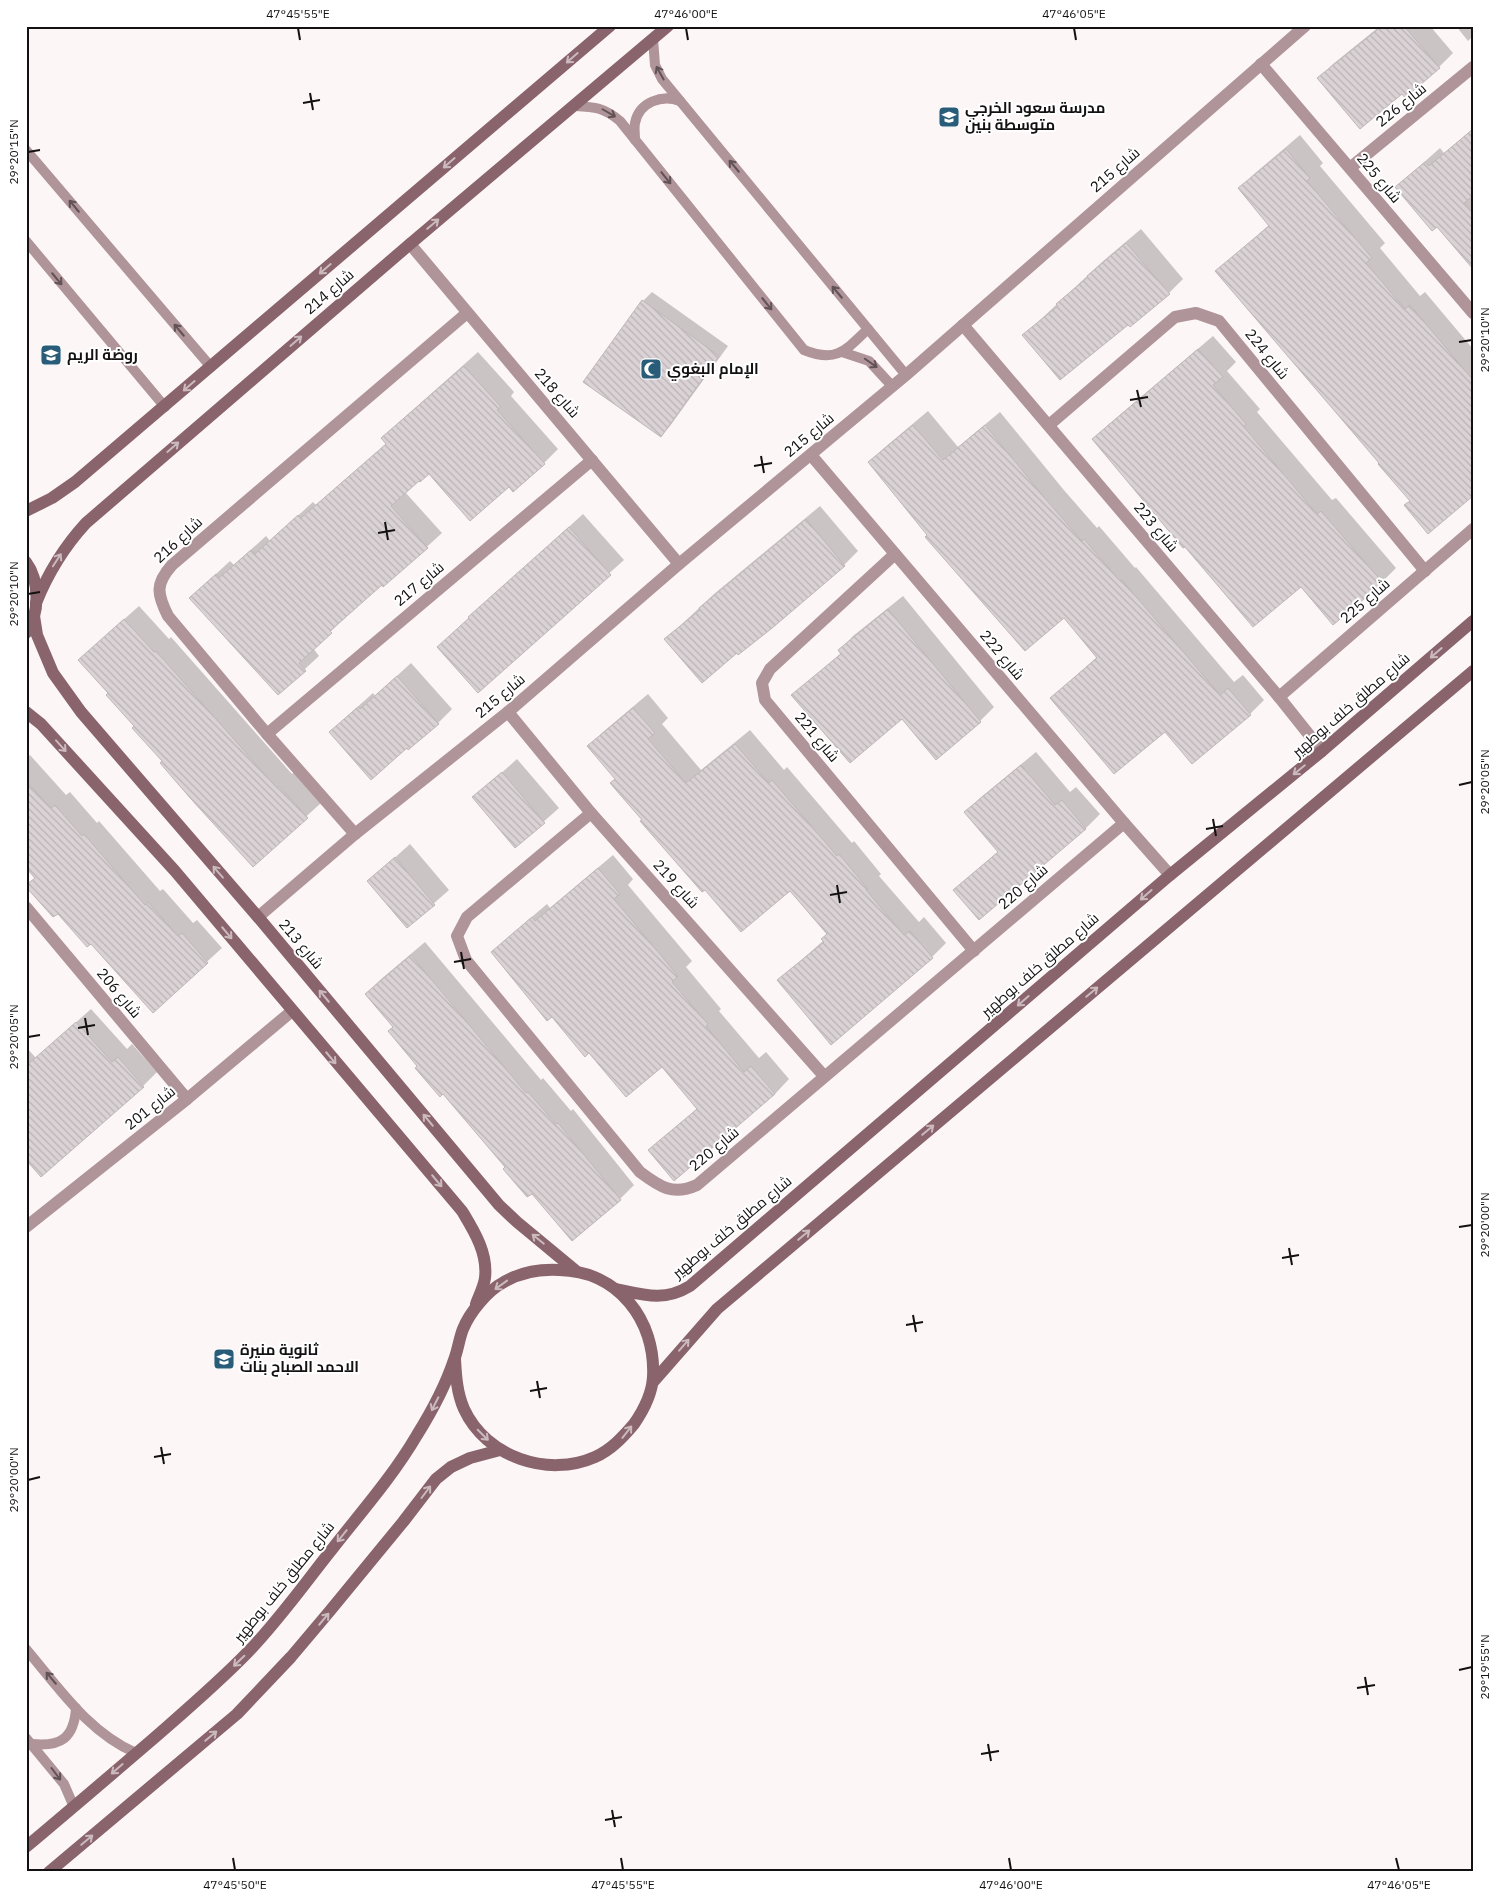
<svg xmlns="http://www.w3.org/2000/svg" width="1499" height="1898" font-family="'IBM Plex Sans',Cairo,sans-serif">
<defs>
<pattern id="building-back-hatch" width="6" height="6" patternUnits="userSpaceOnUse" patternTransform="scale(1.25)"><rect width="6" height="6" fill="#dad2d4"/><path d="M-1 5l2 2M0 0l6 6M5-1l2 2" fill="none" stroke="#bab3b5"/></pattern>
</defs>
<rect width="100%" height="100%" fill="#fdf6f7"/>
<g fill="#0003">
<polygon points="1380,26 1430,26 1453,53 1439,67 1402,92 1319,78 1333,64"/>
<polygon points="1456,26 1473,26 1473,36 1468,41"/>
<polygon points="1473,129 1473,267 1437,225 1396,187 1440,148 1444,153"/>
<polygon points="1300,135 1323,163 1320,166 1385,243 1380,248 1420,296 1425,292 1473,349 1473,495 1411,501 1217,271 1269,225 1240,188 1254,174"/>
<polygon points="1141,229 1183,279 1169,293 1128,323 1024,335 1102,262"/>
<polygon points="652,292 728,346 670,426 661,436 643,301"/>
<polygon points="1213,336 1236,362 1227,371 1260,409 1257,412 1332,500 1336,498 1396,568 1382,582 1333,623 1301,585 1094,439 1108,425"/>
<polygon points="478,352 514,392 511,396 558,449 544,463 509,485 429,473 419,479 405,492 442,533 384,586 382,584 344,617 345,618 313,648 319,656 279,693 190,598 230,561 234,565 266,536 270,541 313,502 316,505 387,443 397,424"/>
<polygon points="928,411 958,447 1000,412 1063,489 1097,528 1099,526 1135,568 1136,567 1234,682 1243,675 1264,700 1250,714 1165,730 1051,698 1098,656 1064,616 929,535 870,462 884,448"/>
<polygon points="820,506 858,551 844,565 738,653 666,639 714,594"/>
<polygon points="583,514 624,560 478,691 470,617"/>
<polygon points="903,596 994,707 980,721 902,718 793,695 841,653 839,651 853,636"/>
<polygon points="139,606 169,639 171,637 292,774 294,772 321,803 253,865 164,761 110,693 94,646"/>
<polygon points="411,663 452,709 438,723 345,718 373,693 375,696"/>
<polygon points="648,694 668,718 662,724 701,770 750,730 784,770 787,767 852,843 854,841 881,874 879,876 919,922 924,917 946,943 932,957 779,980 824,940 828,934 790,889 643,820 616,778 589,746 603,732"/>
<polygon points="1036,752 1070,792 1076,787 1100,814 1086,828 979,919 955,890 999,851 966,812 980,798"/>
<polygon points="30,755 66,795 70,792 97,823 99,821 160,891 163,889 193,923 197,920 222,948 153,1011 26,867 26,759"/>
<polygon points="517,759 559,808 515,847 474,798"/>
<polygon points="410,844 449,890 407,927 369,881"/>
<polygon points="613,855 633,879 628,885 692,961 686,967 721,1009 719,1011 759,1058 766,1052 789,1079 775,1094 674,1179 650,1150 698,1108 662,1066 589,1051 552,1015 493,952 507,938 547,904 550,908"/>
<polygon points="425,942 541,1080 543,1078 571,1111 573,1109 634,1185 620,1199 532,1192 507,1167 419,1066 394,1026 366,994 380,980"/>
<polygon points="91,1009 127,1049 132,1044 157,1072 143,1086 26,1158 26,1047 36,1058"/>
</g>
<g fill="url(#building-back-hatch)" stroke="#bfb8b9">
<polygon points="1382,26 1404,26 1440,68 1405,98 1402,94 1360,129 1317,78"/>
<polygon points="1473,129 1473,196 1464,203 1473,213 1473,269 1437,227 1432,231 1395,187 1425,162 1429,166"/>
<polygon points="1286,149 1310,178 1307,181 1372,258 1366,263 1405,309 1410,305 1473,380 1473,496 1428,534 1404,505 1410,501 1378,464 1379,463 1215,271 1269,226 1238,188"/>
<polygon points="1126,243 1170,294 1130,327 1128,325 1060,380 1022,335 1058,306 1056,304 1088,277 1087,276"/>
<polygon points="642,300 719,356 661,437 583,382"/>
<polygon points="1198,349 1223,377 1213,385 1246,424 1244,427 1317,514 1321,511 1383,583 1333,625 1301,587 1253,627 1185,547 1183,548 1092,439"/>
<polygon points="464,366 501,407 497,410 545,464 513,492 509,487 470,521 429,474 420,482 419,481 391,506 428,548 383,587 382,585 330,631 332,633 299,663 306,671 278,695 189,598 216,574 219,578 251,550 255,554 298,515 301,518 386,444 381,438"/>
<polygon points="913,425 943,460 985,425 1049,503 1082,541 1084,539 1120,581 1122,580 1220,695 1228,688 1251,715 1192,764 1165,732 1114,774 1050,698 1097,658 1064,618 1025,651 925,537 927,535 868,462"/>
<polygon points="806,519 845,566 771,629 738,655 737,653 702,683 664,639 700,610 699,608"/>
<polygon points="569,527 611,575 478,693 437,647 469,618 468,617"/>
<polygon points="888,609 981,722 936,760 902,719 850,763 791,695 841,654 838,650"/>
<polygon points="124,619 154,652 156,651 277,788 279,786 308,818 253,867 191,799 160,763 162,761 132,728 134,726 106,695 108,693 78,660"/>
<polygon points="397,676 439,724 408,750 407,748 371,780 329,732 358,707 360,709"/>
<polygon points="633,708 655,733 648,739 686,783 735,744 769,783 772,780 837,856 839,854 868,889 866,890 904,935 910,931 933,958 831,1045 777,980 824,942 821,939 827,934 790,891 741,932 705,890 702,892 640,821 642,820 610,783 615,779 587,746"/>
<polygon points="1021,765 1055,805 1062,800 1086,829 979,920 953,890 998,852 964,812"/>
<polygon points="502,772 545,823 515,848 472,797"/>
<polygon points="26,781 51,808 55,805 82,836 84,834 145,905 148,902 178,936 182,933 208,963 153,1013 91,944 87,947 58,914 53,917 26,887 26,885 35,878 26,868"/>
<polygon points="395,857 435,905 407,928 367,881"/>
<polygon points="598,868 620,894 614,899 678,976 672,982 708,1024 706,1026 744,1072 751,1066 775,1094 674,1181 648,1150 697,1109 662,1067 626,1097 589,1053 585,1057 552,1017 547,1021 491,952 532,917 535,921"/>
<polygon points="411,955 526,1093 528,1092 556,1124 558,1123 621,1200 572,1241 532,1194 527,1197 503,1169 505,1167 443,1094 440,1097 415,1068 417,1066 388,1031 393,1027 365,994"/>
<polygon points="76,1022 112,1062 118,1057 144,1087 41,1177 26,1160 26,1066"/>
</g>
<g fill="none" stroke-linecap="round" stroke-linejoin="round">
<g stroke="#af9499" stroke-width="10">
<polyline points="653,39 655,65 662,79 906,375"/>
<path d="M573 106C595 107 603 107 620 121L804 350C836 363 845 351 868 329"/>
<path d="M635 140C635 134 634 128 635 123 639 102 662 94 680 101"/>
<polyline points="26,150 211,367"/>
<polyline points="26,241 165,407"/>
<polyline points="842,352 869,361 892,386"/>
<path d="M26 1649C59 1688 88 1732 136 1753"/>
<polyline points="26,1738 64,1784 74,1807"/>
<path d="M32 1744C61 1747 74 1738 76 1708"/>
</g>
<g stroke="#af9499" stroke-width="12">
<polyline points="1261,64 1473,313"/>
<polyline points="1350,168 1473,67"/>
<polyline points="410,244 679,564"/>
<polyline points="963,325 1279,697 1322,751"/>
<polyline points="1049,425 1175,317 1196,313 1219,321 1425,571"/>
<polyline points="811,455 1124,823 1170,875"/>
<polyline points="895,554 770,669 762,683 765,700 974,951"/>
<polyline points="1279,697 1473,529"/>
<polyline points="508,712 591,813 824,1076"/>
<polyline points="267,734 592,460"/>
<path d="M591 813 467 917 457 936 466 960 640 1172C660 1187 673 1196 697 1185L1124 823"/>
<path d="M355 834 267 734 168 616C157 594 155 584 172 565L467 313"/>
<polyline points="26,907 187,1099"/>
<polyline points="258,917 355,834 508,712 679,564 906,375 1305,26"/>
<polyline points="26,1227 187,1099 292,1011"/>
</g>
<g stroke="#8a646d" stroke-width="12">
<polyline points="26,511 52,498 75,482 610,26"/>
<path d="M26 562C40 581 40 614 26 633"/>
<path d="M36 603C48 573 63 548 86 523L410 244 668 26"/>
<polyline points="34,616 37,635 53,673 81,712 258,917 499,1205 517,1222 575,1270"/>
<path d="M26 712 41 724 175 871 462 1211C474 1231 488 1253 485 1278 484 1286 479 1296 476 1304"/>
<path d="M616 1289C644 1295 664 1302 690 1286L1170 875 1322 751 1473 621"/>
<polyline points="653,1382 717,1309 1473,671"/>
<path d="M26 1847C69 1811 111 1775 153 1739 185 1711 218 1683 248 1652 279 1620 305 1583 333 1548 362 1511 393 1476 417 1435 432 1411 445 1387 454 1360 458 1350 459 1339 463 1329 470 1312 487 1291 504 1282 521 1272 540 1269 559 1270 618 1271 656 1320 653 1377 652 1394 643 1411 634 1424 623 1437 611 1450 595 1457 548 1478 486 1457 464 1409 457 1393 456 1377 455 1359"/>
<polyline points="49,1872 237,1714 291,1657 329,1612 403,1522 436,1479 451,1467 470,1458 500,1450"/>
</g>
</g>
<defs><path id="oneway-shaft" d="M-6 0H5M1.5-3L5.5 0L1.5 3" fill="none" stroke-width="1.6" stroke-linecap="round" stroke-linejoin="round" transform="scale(1.25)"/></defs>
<g stroke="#cab9bd">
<use href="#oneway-shaft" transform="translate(572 58) rotate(139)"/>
<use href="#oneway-shaft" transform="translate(449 163) rotate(139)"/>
<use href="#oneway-shaft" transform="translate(433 224) rotate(-40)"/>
<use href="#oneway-shaft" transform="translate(325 269) rotate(139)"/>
<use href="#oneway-shaft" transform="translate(296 341) rotate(-41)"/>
<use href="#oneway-shaft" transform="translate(189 386) rotate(139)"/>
<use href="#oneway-shaft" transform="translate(173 447) rotate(-41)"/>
<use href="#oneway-shaft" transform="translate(57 560) rotate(-57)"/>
<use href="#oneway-shaft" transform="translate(1436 653) rotate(139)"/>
<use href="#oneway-shaft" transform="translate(61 746) rotate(48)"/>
<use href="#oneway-shaft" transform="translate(1299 770) rotate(141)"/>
<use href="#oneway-shaft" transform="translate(218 872) rotate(-131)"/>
<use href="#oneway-shaft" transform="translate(1146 895) rotate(139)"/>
<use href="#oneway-shaft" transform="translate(227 933) rotate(50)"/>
<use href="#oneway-shaft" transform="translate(1092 992) rotate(-40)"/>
<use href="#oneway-shaft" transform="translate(324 996) rotate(-130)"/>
<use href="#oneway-shaft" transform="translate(1023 1001) rotate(139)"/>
<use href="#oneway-shaft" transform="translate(331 1058) rotate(50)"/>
<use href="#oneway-shaft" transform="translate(428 1120) rotate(-130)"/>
<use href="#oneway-shaft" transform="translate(928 1130) rotate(-40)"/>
<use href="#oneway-shaft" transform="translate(437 1181) rotate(50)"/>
<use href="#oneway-shaft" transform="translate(804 1235) rotate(-40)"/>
<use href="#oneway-shaft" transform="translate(538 1239) rotate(-141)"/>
<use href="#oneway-shaft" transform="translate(501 1285) rotate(144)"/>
<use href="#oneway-shaft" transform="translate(684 1345) rotate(-49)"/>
<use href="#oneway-shaft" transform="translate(435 1404) rotate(117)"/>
<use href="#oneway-shaft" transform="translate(627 1432) rotate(-52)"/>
<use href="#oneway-shaft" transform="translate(483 1435) rotate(45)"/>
<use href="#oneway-shaft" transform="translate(426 1492) rotate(-53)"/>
<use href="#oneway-shaft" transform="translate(342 1536) rotate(129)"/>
<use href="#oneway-shaft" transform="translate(324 1619) rotate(-50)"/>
<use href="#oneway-shaft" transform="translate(239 1661) rotate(136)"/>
<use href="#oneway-shaft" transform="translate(211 1736) rotate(-40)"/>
<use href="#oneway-shaft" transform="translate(117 1769) rotate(139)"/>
<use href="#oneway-shaft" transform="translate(87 1840) rotate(-40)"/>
</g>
<g stroke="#615255">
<use href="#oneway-shaft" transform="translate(660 73) rotate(-119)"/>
<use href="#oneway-shaft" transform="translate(609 113) rotate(30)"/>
<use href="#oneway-shaft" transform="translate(734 166) rotate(-130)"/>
<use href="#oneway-shaft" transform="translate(666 178) rotate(51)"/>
<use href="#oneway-shaft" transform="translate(74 206) rotate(-130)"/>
<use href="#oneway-shaft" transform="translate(57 279) rotate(50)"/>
<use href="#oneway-shaft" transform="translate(837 292) rotate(-130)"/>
<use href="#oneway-shaft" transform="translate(767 304) rotate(51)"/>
<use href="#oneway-shaft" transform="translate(179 330) rotate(-130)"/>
<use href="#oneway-shaft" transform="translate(871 363) rotate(35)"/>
<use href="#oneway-shaft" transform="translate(51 1678) rotate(-130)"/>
<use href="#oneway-shaft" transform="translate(56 1774) rotate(53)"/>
</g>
<path fill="none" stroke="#131111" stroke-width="2" d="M298 28 300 40M686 28 688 40M1074 28 1076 40M310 93 313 110M303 103 320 100M28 152 40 150M1459 342 1472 340M1137 390 1141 407M1130 400 1148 397M761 456 764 473M754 466 772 463M385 522 388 540M378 533 395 530M28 594 40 592M1459 785 1472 782M1213 819 1216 836M1206 829 1223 826M837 885 840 903M830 895 847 892M461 952 464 969M454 962 471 959M85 1018 88 1035M78 1028 95 1025M28 1037 40 1035M1459 1227 1472 1225M1289 1248 1292 1265M1282 1258 1299 1255M913 1315 916 1332M906 1325 923 1322M537 1381 540 1398M530 1391 547 1388M161 1447 164 1464M154 1457 171 1454M28 1480 40 1477M1459 1670 1472 1667M1365 1677 1368 1695M1357 1688 1375 1685M988 1744 991 1761M981 1754 999 1751M612 1810 615 1827M605 1820 622 1817M233 1858 235 1870M621 1858 623 1870M1009 1858 1011 1870M1396 1858 1399 1870"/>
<defs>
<g id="school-square" transform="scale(1.125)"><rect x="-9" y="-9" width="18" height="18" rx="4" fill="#285c78" stroke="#fff"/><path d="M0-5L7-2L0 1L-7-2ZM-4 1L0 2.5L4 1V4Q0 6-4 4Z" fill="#fff"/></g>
<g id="mosque-square" transform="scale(1.125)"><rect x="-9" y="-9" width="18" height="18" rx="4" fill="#285c78" stroke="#fff"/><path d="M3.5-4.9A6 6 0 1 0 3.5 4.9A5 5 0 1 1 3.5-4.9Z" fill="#fff"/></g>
</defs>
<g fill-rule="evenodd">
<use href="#school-square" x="949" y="117"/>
<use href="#school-square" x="51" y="355"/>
<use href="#mosque-square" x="651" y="369"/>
<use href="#school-square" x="224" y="1359"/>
</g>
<g text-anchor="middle" stroke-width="4" stroke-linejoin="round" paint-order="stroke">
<g font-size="15" fill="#131111" stroke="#fff">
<text transform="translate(1401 105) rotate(-39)" y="5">شارع 226</text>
<text transform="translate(1115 170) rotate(-41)" y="5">شارع 215</text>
<text transform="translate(1379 178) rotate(50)" y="5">شارع 225</text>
<text transform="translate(329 292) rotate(-41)" y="5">شارع 214</text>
<text transform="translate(1267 354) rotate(51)" y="5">شارع 224</text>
<text transform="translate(557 393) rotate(49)" y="5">شارع 218</text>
<text transform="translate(809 435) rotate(-40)" y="5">شارع 215</text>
<text transform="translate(1156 527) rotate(50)" y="5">شارع 223</text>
<text transform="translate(178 540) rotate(-43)" y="5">شارع 216</text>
<text transform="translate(419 584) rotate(-40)" y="5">شارع 217</text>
<text transform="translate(1365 601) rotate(-41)" y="5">شارع 225</text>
<text transform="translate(1002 655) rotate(50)" y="5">شارع 222</text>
<text transform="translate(500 696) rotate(-40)" y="5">شارع 215</text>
<text transform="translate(1351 705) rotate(-41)" y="5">شارع مطلق خلف بوطهير</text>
<text transform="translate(817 737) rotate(50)" y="5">شارع 221</text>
<text transform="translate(676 884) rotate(48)" y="5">شارع 219</text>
<text transform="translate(1023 887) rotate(-41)" y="5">شارع 220</text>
<text transform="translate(301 944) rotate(50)" y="5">شارع 213</text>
<text transform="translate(1040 965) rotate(-41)" y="5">شارع مطلق خلف بوطهير</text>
<text transform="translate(119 993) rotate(50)" y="5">شارع 206</text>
<text transform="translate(150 1108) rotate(-39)" y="5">شارع 201</text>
<text transform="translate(714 1149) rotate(-40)" y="5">شارع 220</text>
<text transform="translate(732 1227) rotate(-40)" y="5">شارع مطلق خلف بوطهير</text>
<text transform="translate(284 1582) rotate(-51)" y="5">شارع مطلق خلف بوطهير</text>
</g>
<g font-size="15" font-weight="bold" fill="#131111" stroke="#fff" text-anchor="start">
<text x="965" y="113">مدرسة سعود الخرجي<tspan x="965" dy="17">متوسطة بنين</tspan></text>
<text x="67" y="360">روضة الريم</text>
<text x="667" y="374">الإمام البغوي</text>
<text x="240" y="1355">ثانوية منيرة<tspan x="240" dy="17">الاحمد الصباح بنات</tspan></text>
</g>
</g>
<rect width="1499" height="1898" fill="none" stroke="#ffffff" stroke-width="55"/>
<rect x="28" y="28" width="1444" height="1842" fill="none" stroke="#131111" stroke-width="2"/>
<g font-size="12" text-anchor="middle" fill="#131111">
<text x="298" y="18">47°45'55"E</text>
<text x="686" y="18">47°46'00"E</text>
<text x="1074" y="18">47°46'05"E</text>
<text transform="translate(14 152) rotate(-90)" y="4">29°20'15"N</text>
<text transform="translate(1485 340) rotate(-90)" y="4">29°20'10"N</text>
<text transform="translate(14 594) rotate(-90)" y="4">29°20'10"N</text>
<text transform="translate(1485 782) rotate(-90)" y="4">29°20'05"N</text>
<text transform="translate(14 1037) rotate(-90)" y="4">29°20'05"N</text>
<text transform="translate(1485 1225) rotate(-90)" y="4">29°20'00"N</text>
<text transform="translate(14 1480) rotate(-90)" y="4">29°20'00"N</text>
<text transform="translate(1485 1667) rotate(-90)" y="4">29°19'55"N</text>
<text x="235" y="1889">47°45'50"E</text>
<text x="623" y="1889">47°45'55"E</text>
<text x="1011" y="1889">47°46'00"E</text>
<text x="1399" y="1889">47°46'05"E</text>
</g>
</svg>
